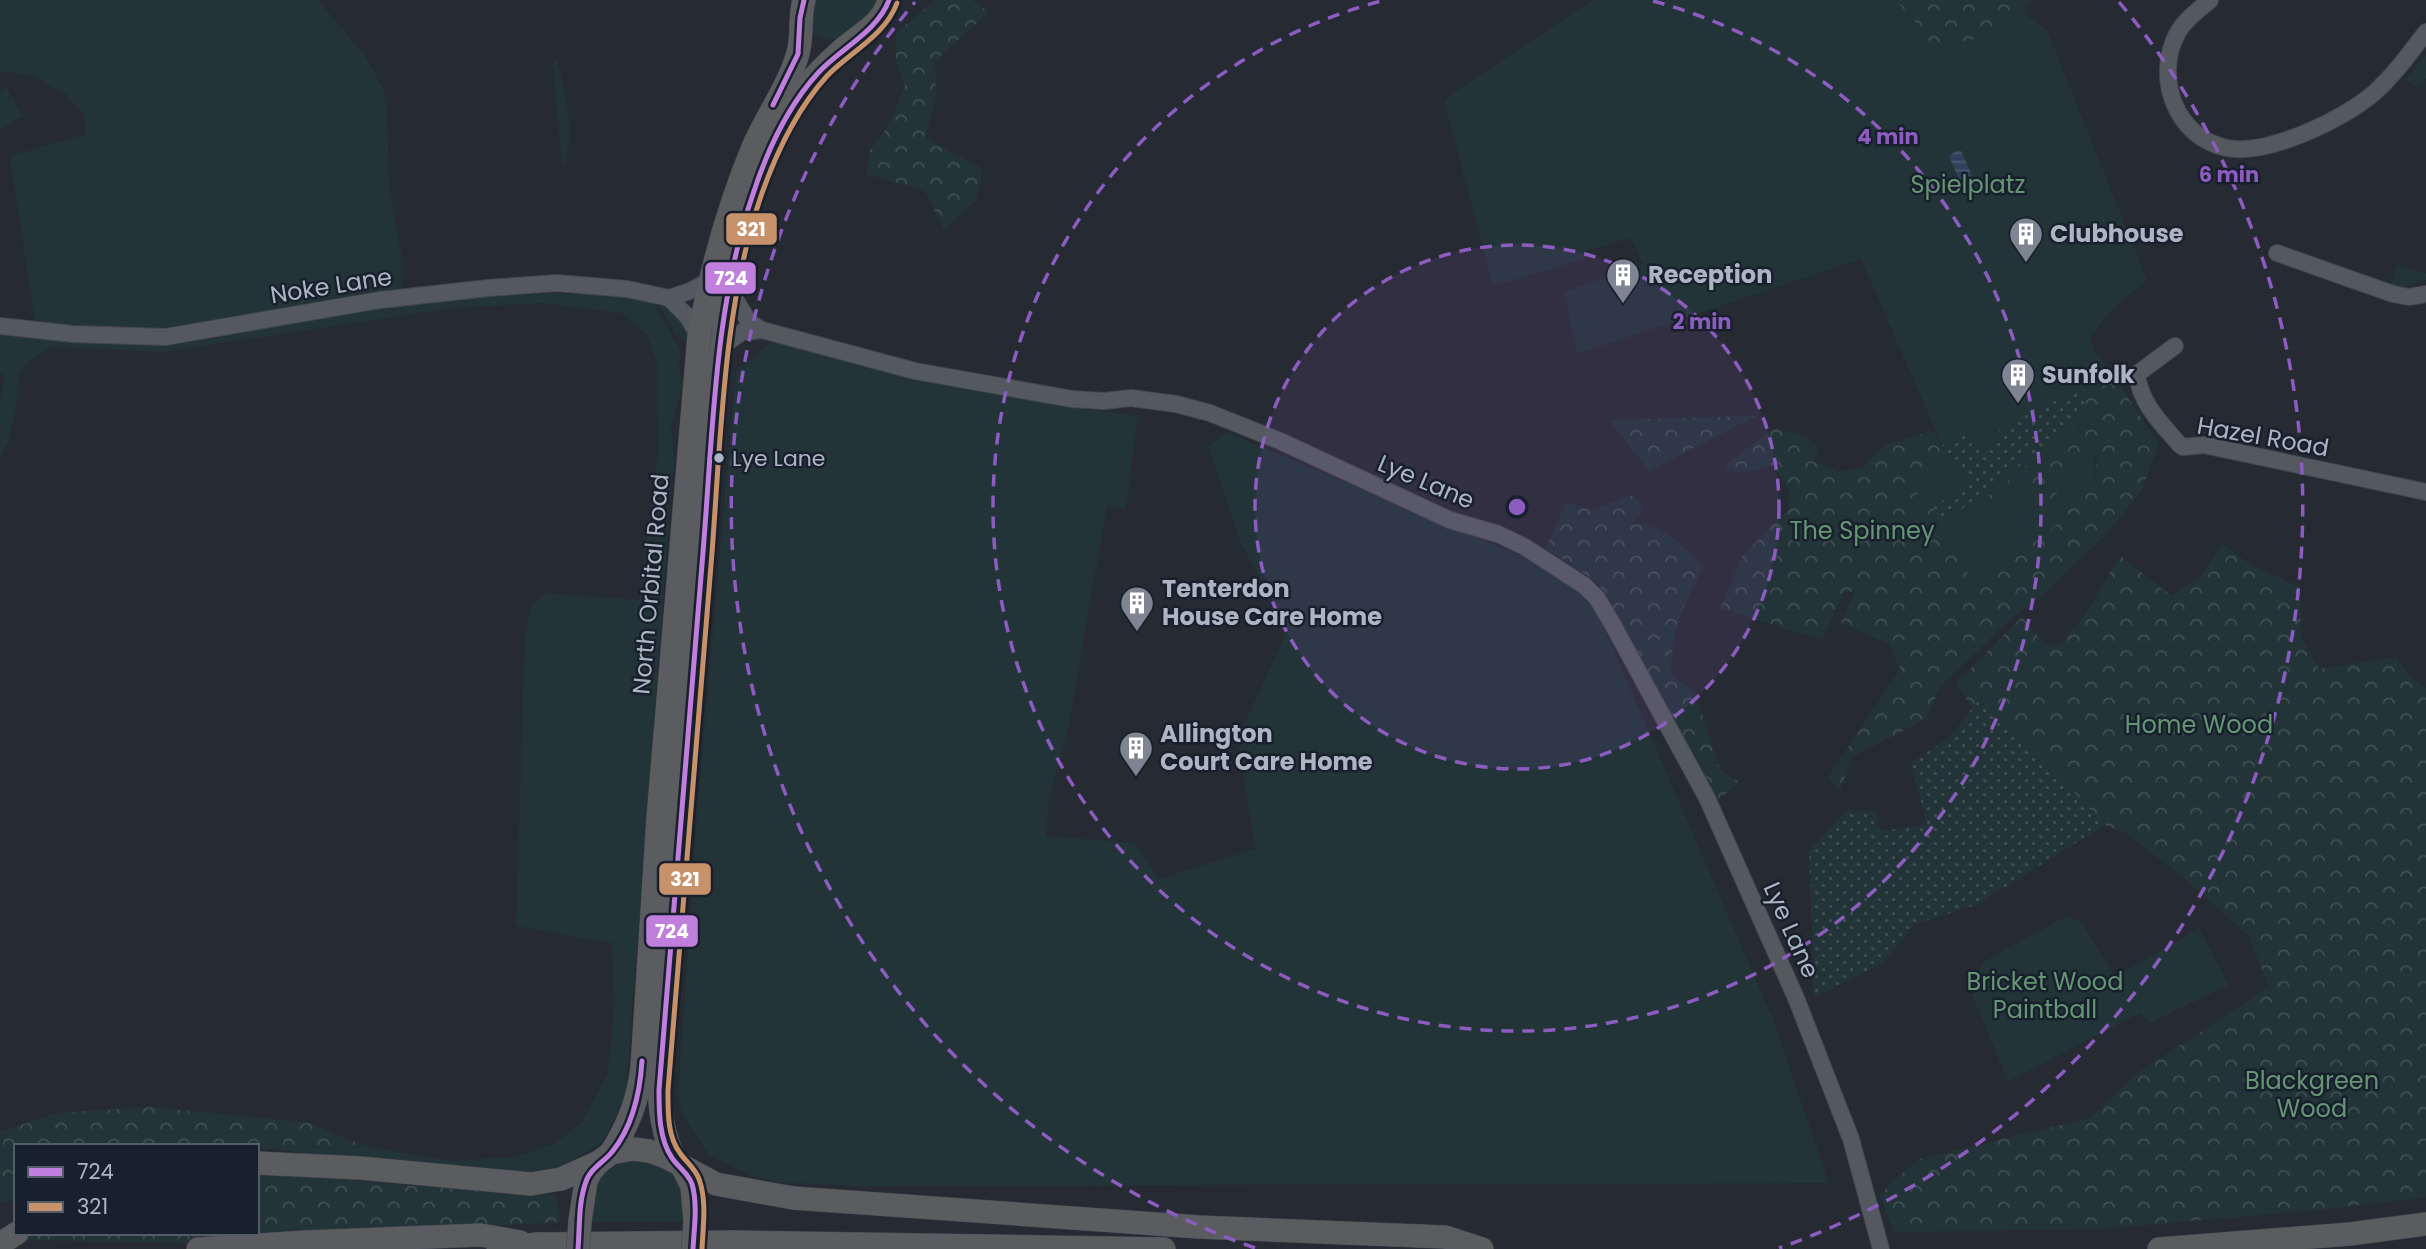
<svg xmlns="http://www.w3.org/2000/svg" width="2426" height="1249" font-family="Poppins,sans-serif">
<defs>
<pattern id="forest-crowns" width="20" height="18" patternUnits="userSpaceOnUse" patternTransform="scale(1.75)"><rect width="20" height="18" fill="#233438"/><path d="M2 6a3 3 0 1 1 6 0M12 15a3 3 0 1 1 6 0" fill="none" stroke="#404f53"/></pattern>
<pattern id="garden-dots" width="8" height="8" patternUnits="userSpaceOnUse" patternTransform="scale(1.75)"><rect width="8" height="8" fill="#233438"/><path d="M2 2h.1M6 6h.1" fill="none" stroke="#404f53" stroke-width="1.8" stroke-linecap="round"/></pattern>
<pattern id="water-rules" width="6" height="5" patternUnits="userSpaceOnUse" patternTransform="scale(1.75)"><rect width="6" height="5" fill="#31415c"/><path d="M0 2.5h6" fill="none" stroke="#4c5a72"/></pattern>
</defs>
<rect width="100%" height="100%" fill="#262a32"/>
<g fill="#233438">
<polygon points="0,0 318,0 364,55 381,84 387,102 389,183 402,258 401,288 152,330 35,322 10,156 86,134 83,114 67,95 33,76 5,71 0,74"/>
<path d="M814 0H879C869 24 834 55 810 30Z"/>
<polygon points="1593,0 1895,0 1921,28 1935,49 1979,38 2024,13 2047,30 2147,280 2109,312 2090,338 2094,351 2115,379 2091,387 2087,411 2078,427 2094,449 2095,489 2074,493 2065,518 1990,576 1974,593 1942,538 1933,508 1917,508 1912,482 1947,457 1861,259 1577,354 1564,292 1643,264 1631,238 1586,251 1587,258 1493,286 1444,100"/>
<polygon points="2426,54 2426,78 2418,88 2406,79"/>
<path d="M555 57C565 84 577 140 562 167L553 66Z"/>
<polygon points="6,87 23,116 0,130 0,92"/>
<polygon points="2397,265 2426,273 2426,280 2400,287 2391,285"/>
<polygon points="546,293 629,296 654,303 680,349 679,367 683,384 671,426 674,456 626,1094 616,1117 601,1143 562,1166 525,1173 413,1166 273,1149 365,1146 450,1161 515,1157 556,1143 583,1121 608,1072 614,1005 612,943 516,926 525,636 530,609 545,593 639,600 658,453 657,363 647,335 622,313 541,303 452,308 163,352 50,347 27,362 20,373 16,409 8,441 0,459 0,407 4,374 0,373 0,332 117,340 409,299"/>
<path d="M658 302C693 315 691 337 686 368L685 364 688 343 676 335Z"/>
<polygon points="776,338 885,371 1074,408 1138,416 1126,509 1107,506 1068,730 1049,800 1046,836 1135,843 1159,879 1255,849 1237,734 1241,731 1287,631 1286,626 1242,545 1208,447 1226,432 1559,572 1595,607 1773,1019 1829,1183 856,1186 779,1182 752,1176 711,1156 694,1133 681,1110 678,1095 697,813 736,371"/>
<polygon points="2067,916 2082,923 2115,977 2199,928 2229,985 2150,1023 2140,1013 2008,1081 1968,985 1985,961"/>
<path d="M631 1157 659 1160 680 1179 689 1222H591C595 1188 595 1170 631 1157Z"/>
</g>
<g fill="url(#forest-crowns)">
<polygon points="935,0 972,0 989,12 935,61 936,97 925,138 983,169 976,200 944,230 925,191 866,174 870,150 888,126 905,86 896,62 896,33"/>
<polygon points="1895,0 2035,0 2027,4 2024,13 1979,38 1934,49 1921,28"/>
<polygon points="2115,379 2159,444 2141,492 2103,537 2039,598 2007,622 1940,687 1926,719 1852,757 1840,791 1828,778 1900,669 1889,644 1841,623 1855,592 1845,591 1822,640 1720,608 1743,555 1788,510 1789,491 1773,465 1744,473 1725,471 1729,462 1775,428 1808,437 1818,448 1814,462 1839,472 1862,467 1886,445 1933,431 1948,459 1915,483 1920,508 1933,508 1946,521 1944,538 1977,586 2065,518 2064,501 2074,493 2095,489 2097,457 2079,427 2087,411 2084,389 2093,380"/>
<polygon points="1756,416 1649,471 1609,420"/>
<path d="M2077 431 2092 454C2074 460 2064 462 2066 484L2050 500 2052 516C2038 510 2034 496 2019 491L1989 510 1982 501 2057 442Z"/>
<path d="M1631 495 1644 506 1632 524C1665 524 1681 545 1704 567 1684 600 1671 635 1671 674L1695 693 1720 769 1739 782 1719 800 1675 725 1598 583 1546 548 1566 503 1592 510Z"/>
<polygon points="2222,544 2251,565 2300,587 2301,637 2319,669 2396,657 2409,675 2426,688 2426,1197 2318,1210 2100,1229 1894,1232 1880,1196 1892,1182 1920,1159 2090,1118 2138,1073 2269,987 2248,935 2179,874 2126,833 2105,825 1973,709 1956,683 2022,617 2044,644 2060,645 2085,615 2120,556 2172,596 2203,574"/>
<polygon points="152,1107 309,1123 365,1146 257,1149 257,1146 16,1146 16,1199 0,1203 0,1132 57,1113"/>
<polygon points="257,1171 401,1185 556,1195 561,1222 198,1243 17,1240 31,1233 257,1233"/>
</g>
<g fill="url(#garden-dots)">
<polygon points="2084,389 2087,411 2035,453 2031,453 2021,459 2022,464 1946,521 1933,508 1971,480 1957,459 1950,464 1941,446 1965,432 1976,451 1994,441 2001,428 2057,396 2060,399"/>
<polygon points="1982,696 2105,825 1976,905 1915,924 1883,963 1814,997 1809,851 1847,810 1876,812 1879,831 1927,825 1911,763 1950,737"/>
</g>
<polygon fill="url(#water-rules)" points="1956,151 1961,151 1973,178 1967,185 1964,182 1961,184 1949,156"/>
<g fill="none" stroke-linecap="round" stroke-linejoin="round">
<g stroke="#44464d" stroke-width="18">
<g id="minor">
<path d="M2210 0C2199 10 2184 20 2177 34 2154 78 2176 138 2227 148 2268 156 2344 119 2374 93 2394 75 2410 53 2426 32"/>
<polyline points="2277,253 2393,294 2409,297 2426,294"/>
<polyline points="730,291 749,322 762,330 915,371 1072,399 1104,401 1131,398 1176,404 1210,413 1280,441 1450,520 1498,534 1525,547 1585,586 1597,598 1613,625 1707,798 1796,998 1851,1139 1881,1249"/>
<polyline points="669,298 690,291 709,281"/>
<polyline points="0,326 73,334 165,337 380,300 488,288 557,283 627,289 669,298 687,316 699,336"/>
<path d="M2175 346 2137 374C2140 403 2161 423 2179 444L2183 447 2204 445 2426 492"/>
<polyline points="721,347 742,332 762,330"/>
</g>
</g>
<g stroke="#42464e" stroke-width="24">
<g id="highway">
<path d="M611 1153C628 1125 638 1101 642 1068L658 818 699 336C711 269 728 207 754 145 767 116 790 83 798 53 803 36 799 18 804 0"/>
<path d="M675 1161C653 1113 660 1076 663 1025L719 365C730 274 746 173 799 96 811 79 827 63 843 49 860 34 883 24 889 0"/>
<polyline points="257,1163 360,1168 531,1184 561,1179 599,1162"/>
<polyline points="682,1166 692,1186 695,1221"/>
<polyline points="580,1221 586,1181 591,1171 599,1162 611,1153 633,1149 649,1151 666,1157 716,1184 793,1198 1199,1227 1445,1237 1482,1249"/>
<polyline points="0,1244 17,1233"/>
<polyline points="198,1249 306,1242 481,1235 520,1242"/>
<polyline points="498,1249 537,1244 736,1242 1164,1249"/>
<polyline points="2159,1249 2350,1234 2426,1224"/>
</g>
</g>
<use href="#minor" stroke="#545960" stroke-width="16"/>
<use href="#highway" stroke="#5a5c60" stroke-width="23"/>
<g stroke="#42464e" stroke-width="24" stroke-linecap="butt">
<g id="highway-bridge">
<polyline points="578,1249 580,1221"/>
<polyline points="693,1249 695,1221"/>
</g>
</g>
<use href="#highway-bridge" stroke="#5a5c60" stroke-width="23"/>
<g stroke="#19202d" stroke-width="10">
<g id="bus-1">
<polyline points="773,105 798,54 800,18 804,0"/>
<path d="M578 1249C580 1226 578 1201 587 1179 592 1167 604 1162 612 1152 633 1126 640 1093 642 1061"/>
<path d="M693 1249C694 1228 698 1205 692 1184 688 1173 679 1168 672 1158 659 1139 659 1112 659 1090 674 911 688 731 703 552 713 433 714 307 753 194 767 151 787 107 818 73 840 49 878 31 889 0"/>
</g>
</g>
<g stroke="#19202d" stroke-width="10">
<path id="bus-2" d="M702 1249C703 1226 707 1201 699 1179 695 1168 686 1162 680 1153 667 1136 668 1111 668 1090 682 911 697 732 712 553 721 436 723 308 761 196 776 153 796 110 827 76 850 52 885 36 897 3"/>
</g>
<use href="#bus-1" stroke="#c07fdc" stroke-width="5"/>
<use href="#bus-2" stroke="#c7916a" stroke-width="5"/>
</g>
<circle cx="1517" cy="507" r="262" fill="#8c5cc1" fill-opacity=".12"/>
<g fill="none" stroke="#8c5cc1" stroke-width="3.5" stroke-dasharray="12 9">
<circle cx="1517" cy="507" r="262"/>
<path d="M1653 1A524 524 0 1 1 1381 1"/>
<path d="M1255 1248A786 786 0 0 1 915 2M2119 2A786 786 0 0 1 1779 1248"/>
</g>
<defs>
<g id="building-pin" transform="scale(1.75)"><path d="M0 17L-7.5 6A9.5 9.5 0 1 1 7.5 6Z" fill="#7e8492" stroke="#19202d"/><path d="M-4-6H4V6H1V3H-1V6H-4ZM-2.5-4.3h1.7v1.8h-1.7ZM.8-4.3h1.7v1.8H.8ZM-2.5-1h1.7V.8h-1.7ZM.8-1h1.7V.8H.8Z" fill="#fff"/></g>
</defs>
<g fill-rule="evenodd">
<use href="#building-pin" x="2026" y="234"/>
<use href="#building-pin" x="1623" y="275"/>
<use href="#building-pin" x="2018" y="375"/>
<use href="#building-pin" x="1137" y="603"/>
<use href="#building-pin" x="1136" y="748"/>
</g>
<circle fill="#adb5c5" stroke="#19202d" stroke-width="2.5" cx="719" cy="458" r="6"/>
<g text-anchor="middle" stroke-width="5" stroke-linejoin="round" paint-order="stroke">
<g font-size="22" fill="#adb5c5" stroke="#19202d" text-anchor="start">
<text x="732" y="466">Lye Lane</text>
</g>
<g font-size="24" fill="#659673" stroke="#19202d">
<text x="1968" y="193">Spielplatz</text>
<text x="1862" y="539">The Spinney</text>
<text x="2199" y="733">Home Wood</text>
<text x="2045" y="990">Bricket Wood<tspan x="2045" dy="28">Paintball</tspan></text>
<text x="2312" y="1089">Blackgreen<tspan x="2312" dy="28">Wood</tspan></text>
</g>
<g font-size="24" font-weight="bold" fill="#adb5c5" stroke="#19202d" text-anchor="start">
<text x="2050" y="242">Clubhouse</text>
<text x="1648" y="283">Reception</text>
<text x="2042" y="383">Sunfolk</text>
<text x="1162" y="597">Tenterdon<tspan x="1162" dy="28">House Care Home</tspan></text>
<text x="1160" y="742">Allington<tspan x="1160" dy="28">Court Care Home</tspan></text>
</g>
<g font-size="24" fill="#adb5c5" stroke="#19202d">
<text transform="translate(331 286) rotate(-9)" y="8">Noke Lane</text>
<text transform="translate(2263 437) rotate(10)" y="8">Hazel Road</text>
<text transform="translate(1426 482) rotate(23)" y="8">Lye Lane</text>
<text transform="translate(651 584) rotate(-85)" y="8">North Orbital Road</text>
<text transform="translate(1791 930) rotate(66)" y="8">Lye Lane</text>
</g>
</g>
<circle cx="1517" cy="507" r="10" fill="#8c5cc1" stroke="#19202d" stroke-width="3.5"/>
<g font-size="21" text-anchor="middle" font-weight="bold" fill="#8c5cc1" stroke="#19202d" stroke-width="5" stroke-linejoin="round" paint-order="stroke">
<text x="1888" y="144">4 min</text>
<text x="2229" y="182">6 min</text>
<text x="1702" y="329">2 min</text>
</g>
<g stroke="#19202d" stroke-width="2.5">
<rect x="725" y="212" width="53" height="34" rx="7" fill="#c7916a"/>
<rect x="704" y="261" width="53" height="34" rx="7" fill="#c07fdc"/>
<rect x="658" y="862" width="54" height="34" rx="7" fill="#c7916a"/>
<rect x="645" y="914" width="54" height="34" rx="7" fill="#c07fdc"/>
</g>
<g font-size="19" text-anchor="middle" font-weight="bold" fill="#fff">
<text x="751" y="236">321</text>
<text x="731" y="285">724</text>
<text x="685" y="886">321</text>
<text x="672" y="938">724</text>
</g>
<rect x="14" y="1144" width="245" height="91" fill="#19202d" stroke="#545c6a" stroke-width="2"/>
<rect x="28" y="1167" width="35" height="10" fill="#c07fdc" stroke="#545c6a" stroke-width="2"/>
<text x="77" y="1179" font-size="21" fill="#adb5c5">724</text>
<rect x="28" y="1202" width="35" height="10" fill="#c7916a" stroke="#545c6a" stroke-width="2"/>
<text x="77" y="1214" font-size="21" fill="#adb5c5">321</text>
</svg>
